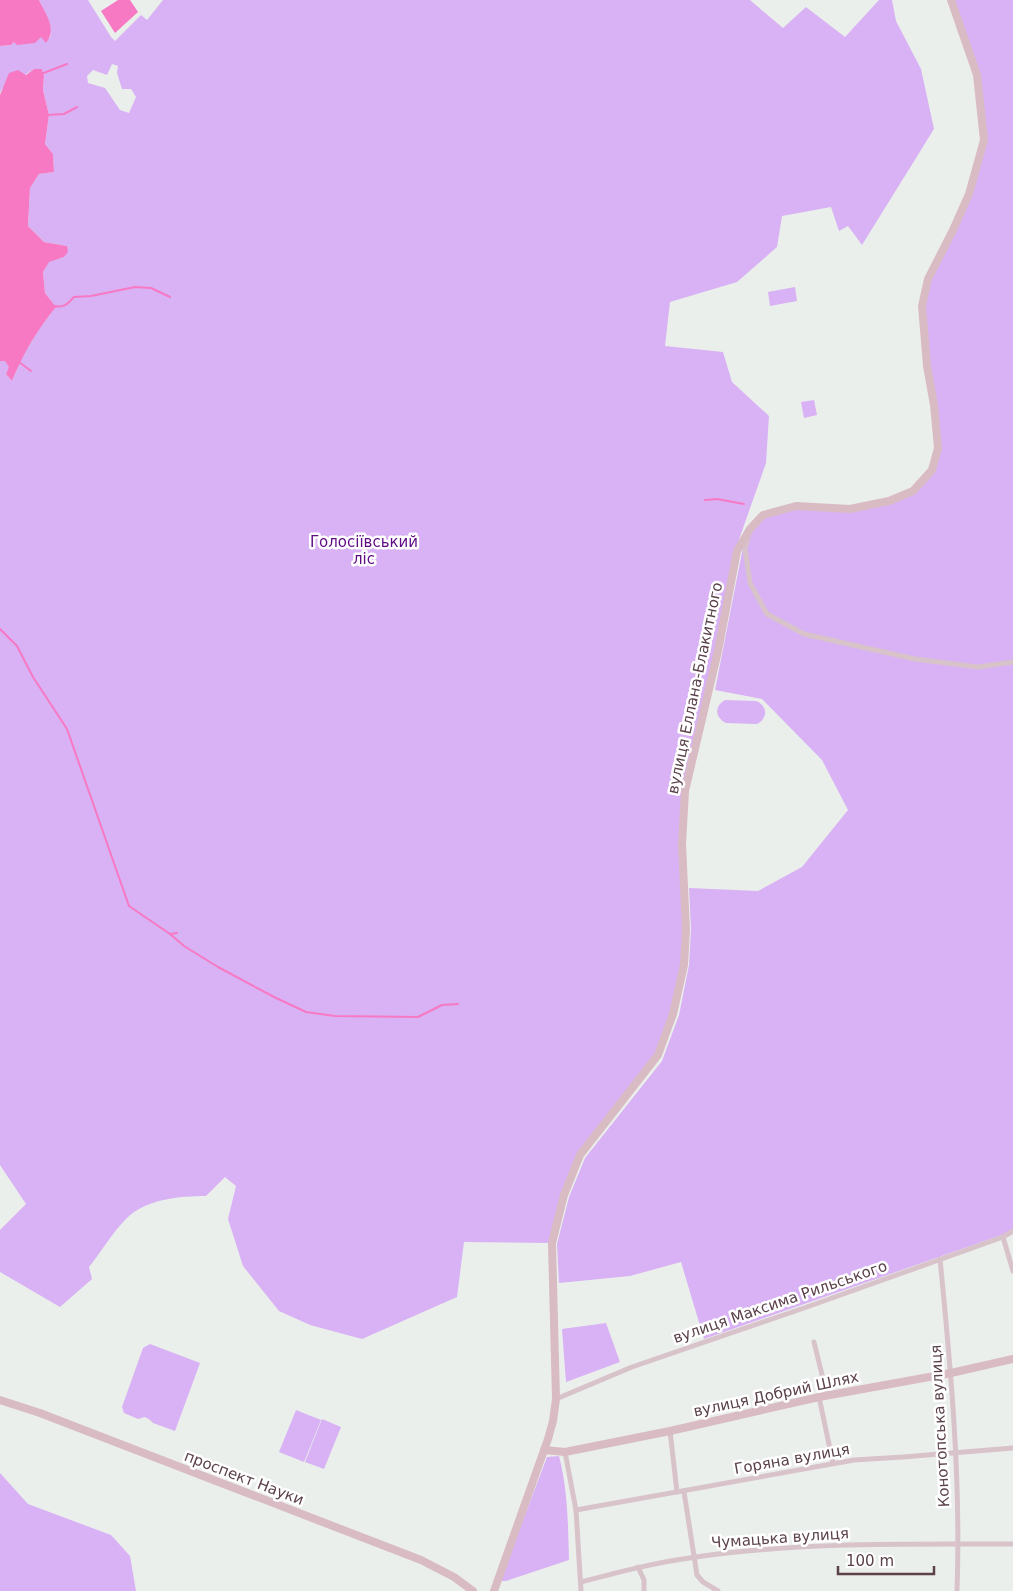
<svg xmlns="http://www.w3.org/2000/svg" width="1013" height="1591" font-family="'DejaVu Sans',sans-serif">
<rect width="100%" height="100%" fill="#ebefec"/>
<g fill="#d8b2f4" fill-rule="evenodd">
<path d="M39 0H88L111 37 115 41 141 15 147 20 163 0H750L783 28 806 7 845 37 879 0H892L896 21 921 69 934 129 862 245 848 226 839 231 831 207 782 216 777 247 737 282 670 302 665 346 723 352 732 382 769 416 766 463 735 551 707 689 683 791 684 930 682 964 671 1014 656 1054 579 1154 550 1243 464 1242 457 1297 362 1339 310 1325 279 1311 243 1266 228 1219 236 1186 225 1177 206 1196C180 1196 145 1199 126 1219 112 1233 101 1252 89 1267L92 1279 60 1307 0 1272V1230L26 1204 0 1165V361H5L10 367 6 374 12 381C23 353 37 330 56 307L45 293 43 272 48 262 64 257 67 246 44 242 28 226 30 188 39 174 54 172 53 154 45 144 49 115 43 90 44 76 42 69H34L1 90 0 95V46L11 45 14 42 41 37 50 38C53 24 45 13 39 0ZM112 64 118 66 117 73 122 89H131L136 97 129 113 120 110 105 88 88 83 87 76 93 70 107 75Z"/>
<polygon points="953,0 1013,0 1013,1230 1002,1235 704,1339 681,1262 630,1276 559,1283 557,1244 569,1197 585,1158 662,1061 679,1015 689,965 691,929 689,888 758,891 802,867 848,810 822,760 762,699 715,690 744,542 764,517 796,509 850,512 914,494 941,447 930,364 925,306 931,280 986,141 979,75"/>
<polygon points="795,287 797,301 770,306 768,292"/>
<polygon points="814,400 817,415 804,418 801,402"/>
<path d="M725 700 756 701C768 706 768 718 757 724L726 723C715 718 714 706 725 700Z"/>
<polygon points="606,1323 620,1362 566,1382 562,1329"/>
<polygon points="150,1344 200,1363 175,1431 153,1423 150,1420 145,1417 138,1419 124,1413 122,1407 143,1348"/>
<polygon points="296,1410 321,1420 304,1462 279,1452"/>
<polygon points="322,1419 341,1427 324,1469 305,1462"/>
<path d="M559 1456C568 1491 568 1525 569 1560L506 1581H500L547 1457Z"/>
<polygon points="0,1473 28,1504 111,1535 130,1556 136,1591 0,1591"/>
</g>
<g fill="#f779c4">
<path d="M0 0H39C45 13 58 29 46 43L41 37 35 43 17 45 14 42 11 45 0 46Z"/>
<polygon points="118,0 130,0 138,12 115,33 101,11"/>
<path d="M34 69H42L44 76 43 90 49 115 45 144 53 154 54 172 39 174 30 188 28 226 44 242 67 246 68 252 64 257 49 262 43 272 45 293 56 307C37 330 23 354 12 381L6 374 9 367 5 361H0V95L9 73 18 70 26 75Z"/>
</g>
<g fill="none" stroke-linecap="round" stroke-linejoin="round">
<g stroke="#f779c4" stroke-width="2">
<polyline points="41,74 67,64"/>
<polyline points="47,115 64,114 77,107"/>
<path d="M54 306C65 308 67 304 74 297L91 296 135 287 151 288 170 297"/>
<polyline points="19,362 31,371"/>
<polyline points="705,500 717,499 744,504"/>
<polyline points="0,629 17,646 33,677 67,729 129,906 170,934 184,946 218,967 274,997 306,1012 335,1016 418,1017 442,1005 458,1004"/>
<polyline points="170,934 177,933"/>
</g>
<g stroke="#d8c3ca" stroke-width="5">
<polyline points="748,537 745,548 750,583 767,614 804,634 915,659 978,667 1013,662"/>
<polyline points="1003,1237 1013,1271"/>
<path d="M940 1259C951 1370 961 1480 957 1591"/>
<polyline points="814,1342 827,1395"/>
<polyline points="819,1397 833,1463"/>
<polyline points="556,1399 632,1367 804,1308 1003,1237 1013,1231"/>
<polyline points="670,1431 677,1492"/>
<polyline points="565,1452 576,1510 581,1591"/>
<polyline points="684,1492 697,1575 703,1582 718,1591"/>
<polyline points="576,1510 854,1460 903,1457 1013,1448"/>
<polyline points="638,1567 644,1580 644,1591"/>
<path d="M581 1582C619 1572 657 1562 696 1557 801 1542 907 1544 1013 1544"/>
</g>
<g stroke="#d8bbc3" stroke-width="8">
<polyline points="0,1400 40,1413 421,1560 454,1577 473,1591"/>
<polyline points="544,1450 565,1452 670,1431 819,1397 951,1373 1013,1359"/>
<polyline points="494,1591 548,1439 553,1421 556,1399 552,1243 564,1195 580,1155 658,1055 673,1014 684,965 686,930 682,844 685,791 718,651 737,551 750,529 763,515 796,506 850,509 889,501 913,491 932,470 938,448 934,405 927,366 922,306 928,279 953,230 969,194 984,140 977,75 951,0"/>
</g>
</g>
<g text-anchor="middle" stroke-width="5" stroke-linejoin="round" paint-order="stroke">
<g font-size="15" fill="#5f0b84" stroke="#fff">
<text x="364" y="547">Голосіївський<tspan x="364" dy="17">ліс</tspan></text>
</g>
<g font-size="15" fill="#5b424a" stroke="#fff">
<text transform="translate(695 688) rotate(-78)" y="5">вулиця Еллана-Блакитного</text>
<text transform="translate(780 1302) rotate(-19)" y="5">вулиця Максима Рильського</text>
<text transform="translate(776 1394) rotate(-12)" y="5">вулиця Добрий Шлях</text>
<text transform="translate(940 1426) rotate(-93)" y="5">Конотопська вулиця</text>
<text transform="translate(792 1459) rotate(-10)" y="5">Горяна вулиця</text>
<text transform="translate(244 1478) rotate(21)" y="5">проспект Науки</text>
<text transform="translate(780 1538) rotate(-4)" y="5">Чумацька вулиця</text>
</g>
</g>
<path d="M838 1566v8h96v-8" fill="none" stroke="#5b424a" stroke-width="2.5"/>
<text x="846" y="1566" font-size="15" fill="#5b424a" stroke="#ffffff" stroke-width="4" paint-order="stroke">100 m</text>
</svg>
